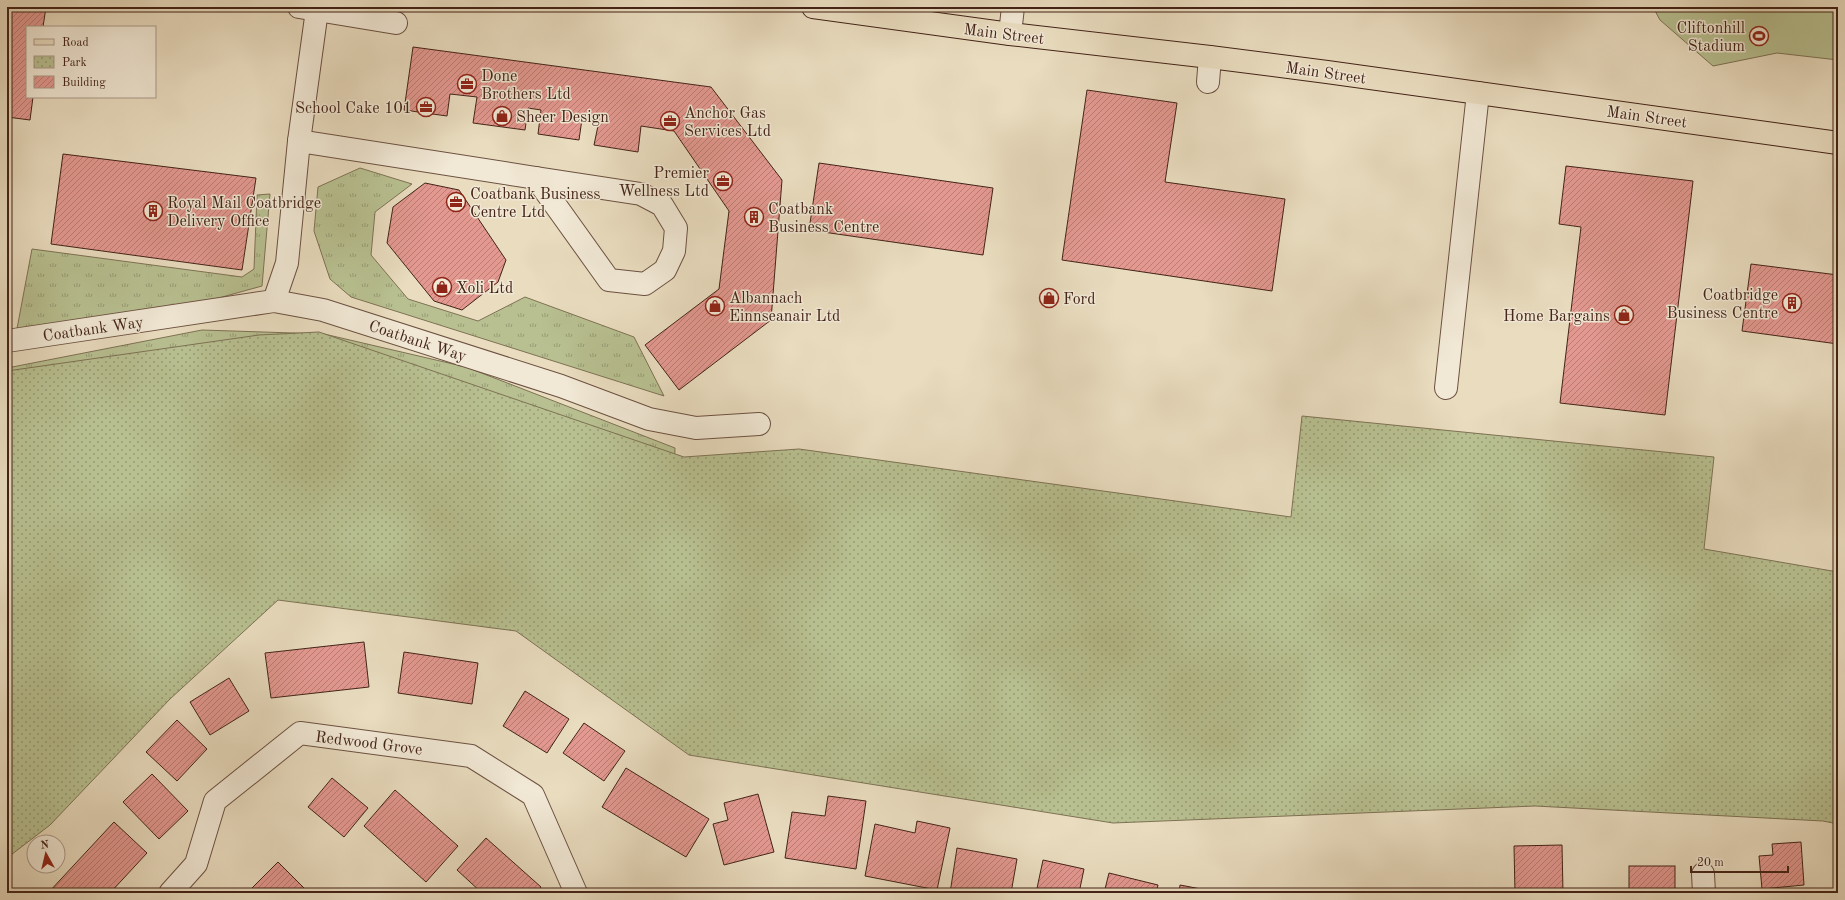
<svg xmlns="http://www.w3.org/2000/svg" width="1845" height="900" font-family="'Old Standard TT',serif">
<defs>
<pattern id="grass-tufts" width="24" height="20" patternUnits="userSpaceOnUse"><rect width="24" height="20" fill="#b8c091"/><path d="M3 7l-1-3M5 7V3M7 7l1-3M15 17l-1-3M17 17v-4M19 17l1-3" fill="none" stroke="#979c75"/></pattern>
<pattern id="park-dots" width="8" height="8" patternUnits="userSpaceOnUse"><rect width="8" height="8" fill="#b8c091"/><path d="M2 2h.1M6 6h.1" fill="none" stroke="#979c75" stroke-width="1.8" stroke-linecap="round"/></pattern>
<pattern id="building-hatch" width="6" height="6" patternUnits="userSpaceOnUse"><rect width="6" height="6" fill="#e39890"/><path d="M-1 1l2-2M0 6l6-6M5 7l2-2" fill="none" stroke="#ba7c75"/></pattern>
</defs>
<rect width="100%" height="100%" fill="#e9dcbf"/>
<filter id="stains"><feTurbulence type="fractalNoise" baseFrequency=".005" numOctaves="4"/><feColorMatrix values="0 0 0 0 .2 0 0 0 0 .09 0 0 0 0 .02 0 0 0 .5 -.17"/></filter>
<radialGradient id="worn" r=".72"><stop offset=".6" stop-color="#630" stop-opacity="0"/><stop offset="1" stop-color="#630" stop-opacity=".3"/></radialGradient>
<g fill="url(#grass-tufts)" stroke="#7e7254">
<polygon points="360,168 412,184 375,212 371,255 408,299 478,321 525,297 634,337 664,396 351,297 330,279 314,231 318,187"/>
<polygon points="270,194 262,286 179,309 16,334 32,249 242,277 254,269 257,195"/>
<polygon points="202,330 324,334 466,367 675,448 674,480 7,421 7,368"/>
</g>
<polygon fill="url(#park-dots)" stroke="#7e7254" points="319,332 684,457 799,449 1291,517 1302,416 1714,457 1704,549 1838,572 1838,824 1823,821 1535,806 1113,823 689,755 516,631 278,600 170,699 50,825 7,858 7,371 259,335"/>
<polygon fill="#b8c091" stroke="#7e7254" points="1653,7 1838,7 1838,60 1777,53 1713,66 1660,20"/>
<g fill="url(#building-hatch)" stroke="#432317">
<polygon points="7,7 46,7 43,27 27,27 27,97 33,97 30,120 7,117"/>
<polygon points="413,47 711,87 782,180 771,320 679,390 645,345 719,289 729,211 674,131 641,126 638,152 594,145 599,121 582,119 579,140 538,134 541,110 528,108 525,130 473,123 477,97 450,94 447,116 404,110"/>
<polygon points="1087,90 1177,103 1165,182 1285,199 1272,291 1062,260"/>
<polygon points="63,154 256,178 242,270 51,244"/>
<polygon points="819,163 993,188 983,255 809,230"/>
<polygon points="1566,166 1693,181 1665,415 1560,403 1581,227 1559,224"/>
<polygon points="425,183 459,190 506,260 498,282 462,310 434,301 387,243 393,207"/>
<polygon points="1751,264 1838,275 1838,344 1742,331"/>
<polygon points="364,642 369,687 271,698 265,653"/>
<polygon points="404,652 478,663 472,704 398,693"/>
<polygon points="229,678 249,711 210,735 190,702"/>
<polygon points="525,691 569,719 547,753 503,726"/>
<polygon points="177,720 207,749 177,781 146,752"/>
<polygon points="584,723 625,751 604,781 563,753"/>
<polygon points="626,768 709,819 686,857 602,807"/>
<polygon points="152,774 188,811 159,839 123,802"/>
<polygon points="332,778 368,808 344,837 308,807"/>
<polygon points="395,790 458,846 426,882 364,826"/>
<polygon points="758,794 774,852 724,865 713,824 728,820 724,803"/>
<polygon points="828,796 866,801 856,869 785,858 792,812 825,816"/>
<polygon points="917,821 950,828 937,890 865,876 875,824 915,833"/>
<polygon points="114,822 147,853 110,893 48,893"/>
<polygon points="486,838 541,887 536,893 482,893 457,870"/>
<polygon points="1801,842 1804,885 1762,889 1759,856 1773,855 1772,844"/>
<polygon points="1562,845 1563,893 1515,893 1514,846"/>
<polygon points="957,848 1017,859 1011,893 950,893"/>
<polygon points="1043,860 1084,869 1079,893 1036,893"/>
<polygon points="278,862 309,893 247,893"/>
<rect x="1629" y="866" width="46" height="27"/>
<polygon points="1109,873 1158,885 1156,893 1104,893"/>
<polygon points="1180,885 1222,893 1179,893"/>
</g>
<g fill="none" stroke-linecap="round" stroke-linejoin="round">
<g stroke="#6c5141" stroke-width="24">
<g id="minor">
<polyline points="299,7 396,23"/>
<polyline points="1010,34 1013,7"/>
<polyline points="1208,82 1210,57"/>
<polyline points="299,141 317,10"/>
<polygon points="536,178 641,194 662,205 676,228 674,251 665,270 645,284 609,280"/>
<polyline points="274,301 323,310 561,386 649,419 696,428 759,424"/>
<polyline points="7,341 274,301 287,263 299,141 536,178"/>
<polyline points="1446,388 1478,93"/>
<polyline points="1703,874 1704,893"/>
<polyline points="170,893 196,864 215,801 300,733 471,756 533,795 576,893"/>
</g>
</g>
<g stroke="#432317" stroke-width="24">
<polyline id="major" points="813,7 1010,34 1210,57 1327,72 1838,143"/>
</g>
<use href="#minor" stroke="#f1e8d5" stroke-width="22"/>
<use href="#major" stroke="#e9dcbf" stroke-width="22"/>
</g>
<defs>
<g id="stadium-ring" transform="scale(1)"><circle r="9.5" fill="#f1e8d5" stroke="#8f2418" stroke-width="1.5"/><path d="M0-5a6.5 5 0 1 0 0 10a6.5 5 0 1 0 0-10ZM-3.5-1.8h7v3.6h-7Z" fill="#8f2418"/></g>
<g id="office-ring" transform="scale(1)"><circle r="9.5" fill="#f1e8d5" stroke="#8f2418" stroke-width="1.5"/><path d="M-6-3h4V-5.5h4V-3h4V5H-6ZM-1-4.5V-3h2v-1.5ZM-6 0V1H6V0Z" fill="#8f2418"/></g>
<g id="shop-ring" transform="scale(1)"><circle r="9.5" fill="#f1e8d5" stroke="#8f2418" stroke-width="1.5"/><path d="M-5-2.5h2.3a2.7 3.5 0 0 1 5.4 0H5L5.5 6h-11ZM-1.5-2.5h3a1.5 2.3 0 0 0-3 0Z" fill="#8f2418"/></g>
<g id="building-ring" transform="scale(1)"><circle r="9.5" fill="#f1e8d5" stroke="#8f2418" stroke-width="1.5"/><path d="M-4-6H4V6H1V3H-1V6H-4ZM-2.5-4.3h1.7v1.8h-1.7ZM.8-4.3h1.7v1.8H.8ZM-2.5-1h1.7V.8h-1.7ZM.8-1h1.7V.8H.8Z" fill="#8f2418"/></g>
</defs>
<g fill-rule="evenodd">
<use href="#stadium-ring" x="1759" y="36"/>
<use href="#office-ring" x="467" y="84"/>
<use href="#office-ring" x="426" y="107"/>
<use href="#shop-ring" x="502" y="116"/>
<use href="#office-ring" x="670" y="121"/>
<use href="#office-ring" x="723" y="181"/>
<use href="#office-ring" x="456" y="202"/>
<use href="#building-ring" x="153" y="211"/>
<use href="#building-ring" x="754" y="217"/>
<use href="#shop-ring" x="442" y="287"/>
<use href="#shop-ring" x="1049" y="298"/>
<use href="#building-ring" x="1792" y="303"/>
<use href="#shop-ring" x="715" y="306"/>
<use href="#shop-ring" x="1624" y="315"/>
</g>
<g text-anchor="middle" stroke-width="3" stroke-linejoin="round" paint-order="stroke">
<g font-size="16" fill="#432317" stroke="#f1e8d5" text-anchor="start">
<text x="1745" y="33" text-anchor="end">Cliftonhill<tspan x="1745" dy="18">Stadium</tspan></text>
<text x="481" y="81">Done<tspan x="481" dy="18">Brothers Ltd</tspan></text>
<text x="412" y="113" text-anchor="end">School Cake 101</text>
<text x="684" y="118">Anchor Gas<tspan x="684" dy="18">Services Ltd</tspan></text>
<text x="516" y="122">Sheer Design</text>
<text x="709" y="178" text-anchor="end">Premier<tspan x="709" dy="18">Wellness Ltd</tspan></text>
<text x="470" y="199">Coatbank Business<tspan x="470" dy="18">Centre Ltd</tspan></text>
<text x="167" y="208">Royal Mail Coatbridge<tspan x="167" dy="18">Delivery Office</tspan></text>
<text x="768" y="214">Coatbank<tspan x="768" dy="18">Business Centre</tspan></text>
<text x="456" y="293">Xoli Ltd</text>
<text x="1778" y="300" text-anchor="end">Coatbridge<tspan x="1778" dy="18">Business Centre</tspan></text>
<text x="729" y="303">Albannach<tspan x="729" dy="18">Einnseanair Ltd</tspan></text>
<text x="1063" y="304">Ford</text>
<text x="1610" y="321" text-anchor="end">Home Bargains</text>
</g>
<g font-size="16" fill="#432317" stroke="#f1e8d5">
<text transform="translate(1004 33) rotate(7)" y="6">Main Street</text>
<text transform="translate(1326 72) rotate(8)" y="6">Main Street</text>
<text transform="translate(1647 116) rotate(8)" y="6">Main Street</text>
<text transform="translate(93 328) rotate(-8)" y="6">Coatbank Way</text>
<text transform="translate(418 340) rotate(18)" y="6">Coatbank Way</text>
<text transform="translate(369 742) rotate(7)" y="6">Redwood Grove</text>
</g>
</g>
<rect width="1845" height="900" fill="none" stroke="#e9dcbf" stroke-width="24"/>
<rect x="8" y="8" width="1829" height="884" fill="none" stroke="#432317" stroke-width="2"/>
<rect x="12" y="12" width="1821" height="876" fill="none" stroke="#432317"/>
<rect x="26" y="26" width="130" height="72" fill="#f1e8d5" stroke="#ab9989"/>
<rect x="34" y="39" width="20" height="6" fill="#e9dcbf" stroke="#ab9989"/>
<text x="62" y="46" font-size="12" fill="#432317">Road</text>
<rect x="34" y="56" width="20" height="12" fill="url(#park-dots)" stroke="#ab9989"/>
<text x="62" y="66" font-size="12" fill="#432317">Park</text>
<rect x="34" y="76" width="20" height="12" fill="url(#building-hatch)" stroke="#ab9989"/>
<text x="62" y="86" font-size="12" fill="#432317">Building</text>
<g transform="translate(46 854) rotate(352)"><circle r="19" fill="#f1e8d5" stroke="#ab9989"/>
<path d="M0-3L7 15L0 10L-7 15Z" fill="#8f2418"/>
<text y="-6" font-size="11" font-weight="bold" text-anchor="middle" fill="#432317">N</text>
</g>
<path d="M1691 866v6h97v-6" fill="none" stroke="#432317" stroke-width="2"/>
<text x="1697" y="866" font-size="12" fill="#432317" stroke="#f1e8d5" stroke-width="3" paint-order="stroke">20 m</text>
<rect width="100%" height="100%" filter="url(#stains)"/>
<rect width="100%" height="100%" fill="url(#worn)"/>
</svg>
